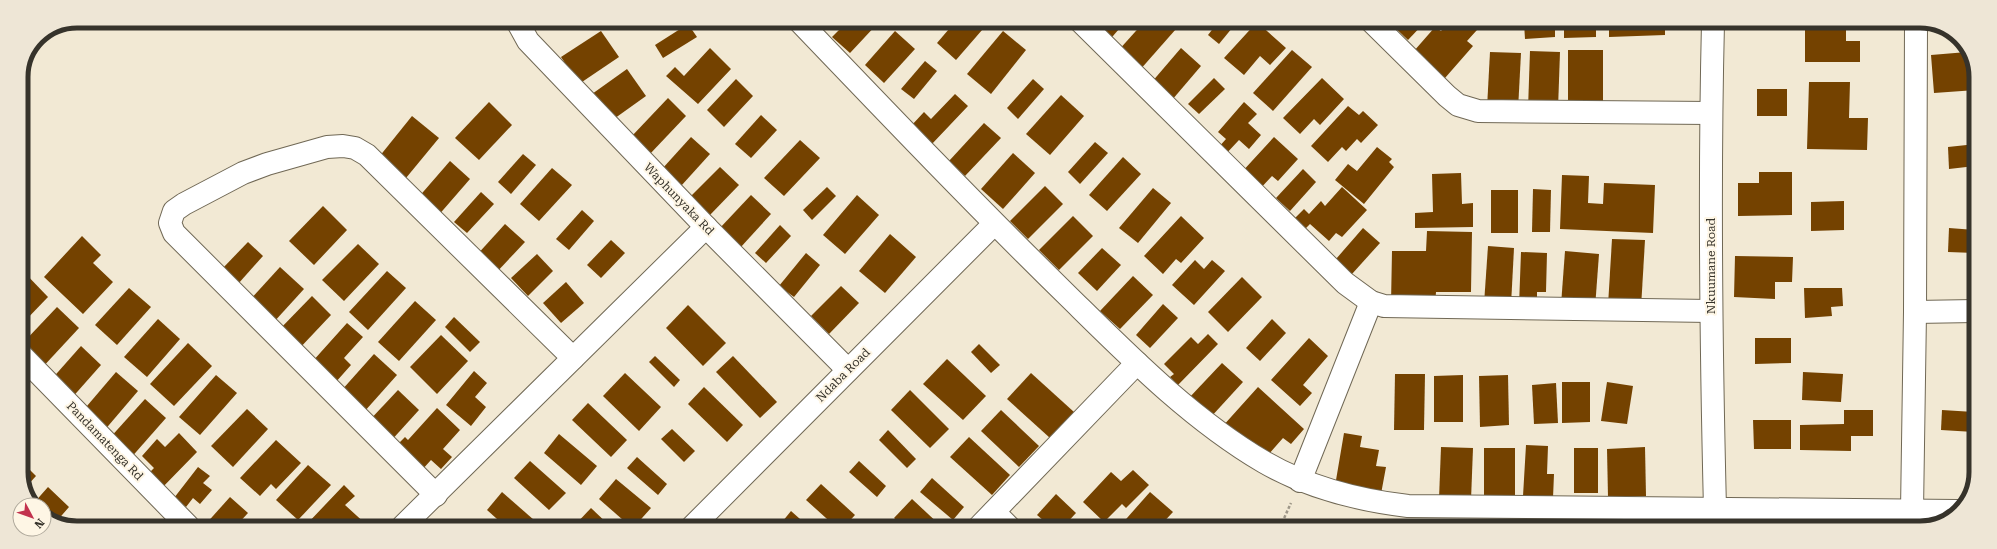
<svg xmlns="http://www.w3.org/2000/svg" width="1997" height="549" font-family="'Roboto Serif',serif">
<rect width="100%" height="100%" fill="#f2e9d4"/>
<g fill="#744200">
<polygon points="847,22 879,22 850,53 832,37"/>
<polygon points="917,22 932,22 925,29"/>
<polygon points="955,22 989,22 956,60 937,43"/>
<polygon points="1089,22 1125,22 1107,43"/>
<polygon points="1144,22 1169,22 1176,29 1139,71 1117,52"/>
<polygon points="1218,22 1237,22 1219,44 1208,35"/>
<polygon points="1257,22 1286,48 1270,65 1260,56 1244,75 1224,58"/>
<polygon points="1389,22 1425,22 1408,40"/>
<polygon points="1449,22 1468,22 1477,30 1467,41 1473,46 1445,78 1414,51 1435,27 1441,31"/>
<polygon points="1524,22 1555,22 1555,37 1525,39"/>
<polygon points="1564,22 1596,23 1596,37 1564,38"/>
<polygon points="1609,23 1665,23 1665,35 1609,37"/>
<polygon points="1759,23 1791,23 1791,27 1760,30"/>
<polygon points="1805,23 1846,23 1846,41 1860,41 1860,62 1805,62"/>
<polygon points="688,24 697,37 663,58 655,45"/>
<polygon points="601,31 619,57 579,84 561,57"/>
<polygon points="895,31 915,49 884,83 865,65"/>
<polygon points="1003,31 1026,50 991,94 967,74"/>
<polygon points="710,48 731,69 698,104 666,76 675,67 684,76"/>
<polygon points="1181,48 1201,66 1172,100 1151,83"/>
<polygon points="1292,50 1312,67 1273,111 1253,93"/>
<polygon points="1568,50 1603,50 1603,110 1568,109"/>
<polygon points="1530,51 1560,52 1558,109 1528,109"/>
<polygon points="1490,52 1521,53 1518,110 1487,108"/>
<polygon points="1967,52 1970,62 1971,62 1976,73 1976,90 1934,93 1931,55"/>
<polygon points="925,61 937,71 914,99 901,89"/>
<polygon points="627,69 646,96 611,121 592,94"/>
<polygon points="1214,78 1225,89 1199,114 1188,104"/>
<polygon points="1322,78 1344,99 1320,125 1314,119 1300,134 1283,118"/>
<polygon points="736,79 753,96 724,127 707,110"/>
<polygon points="1033,79 1044,89 1018,119 1007,108"/>
<polygon points="1809,82 1850,82 1849,118 1868,118 1867,150 1807,149"/>
<rect x="1757" y="89" width="30" height="27"/>
<polygon points="955,94 968,106 931,145 911,126 924,112 931,119"/>
<polygon points="1061,95 1084,116 1050,155 1026,134"/>
<polygon points="668,98 686,116 649,155 631,137"/>
<polygon points="489,102 512,125 479,160 455,138"/>
<polygon points="1244,102 1257,114 1248,123 1261,135 1249,149 1239,140 1224,156 1217,149 1226,139 1218,132"/>
<polygon points="1348,106 1359,115 1363,111 1378,125 1361,143 1357,139 1346,151 1342,147 1328,162 1311,146"/>
<polygon points="761,115 777,130 751,158 735,144"/>
<polygon points="412,116 439,138 406,178 379,157"/>
<polygon points="984,123 1001,138 965,176 949,161"/>
<polygon points="691,137 710,154 681,186 662,169"/>
<polygon points="1274,137 1298,159 1278,181 1272,176 1258,191 1240,174"/>
<polygon points="800,140 820,158 784,196 764,178"/>
<polygon points="1095,142 1108,153 1080,184 1068,172"/>
<polygon points="1976,144 1975,166 1949,169 1948,147"/>
<polygon points="1377,147 1392,159 1389,162 1394,167 1364,204 1335,180 1348,164 1357,171"/>
<polygon points="1013,153 1035,173 1003,209 981,189"/>
<polygon points="523,154 536,165 511,194 498,182"/>
<polygon points="1123,157 1141,174 1107,211 1089,195"/>
<polygon points="450,161 470,179 437,217 417,199"/>
<polygon points="720,167 739,185 708,217 689,198"/>
<polygon points="552,168 572,185 539,221 520,204"/>
<polygon points="1303,169 1316,182 1290,211 1276,198"/>
<polygon points="1759,172 1792,172 1792,215 1738,216 1738,183 1759,183"/>
<polygon points="1461,173 1462,204 1473,203 1473,227 1415,228 1415,213 1433,212 1432,174"/>
<polygon points="1562,175 1589,176 1588,203 1603,204 1604,183 1655,185 1653,233 1560,229"/>
<polygon points="1045,186 1063,204 1028,239 1010,221"/>
<polygon points="827,187 836,196 812,220 803,210"/>
<polygon points="1342,187 1367,210 1342,237 1336,233 1329,241 1310,224 1300,234 1289,224 1304,209 1309,214 1321,201 1325,206"/>
<polygon points="1153,188 1171,203 1138,243 1119,228"/>
<polygon points="1533,189 1551,190 1550,232 1532,232"/>
<rect x="1491" y="190" width="27" height="43"/>
<polygon points="481,192 494,204 467,233 454,222"/>
<polygon points="751,195 771,214 740,248 719,229"/>
<polygon points="857,195 879,215 845,254 823,235"/>
<polygon points="1844,201 1844,230 1811,231 1811,202"/>
<polygon points="323,206 347,230 314,265 289,241"/>
<polygon points="582,210 594,221 569,250 556,239"/>
<polygon points="1073,216 1093,236 1059,270 1039,250"/>
<polygon points="1181,216 1204,238 1181,263 1176,259 1163,274 1144,256"/>
<polygon points="505,224 525,242 494,275 475,257"/>
<polygon points="780,225 791,236 766,263 755,253"/>
<polygon points="1363,228 1380,243 1352,274 1336,259"/>
<polygon points="1949,228 1975,230 1975,253 1948,252"/>
<polygon points="1427,231 1472,232 1471,292 1436,292 1435,305 1391,304 1392,251 1426,251"/>
<polygon points="890,234 916,257 885,293 859,271"/>
<polygon points="82,236 101,255 93,263 113,282 83,314 44,277"/>
<polygon points="1612,239 1645,240 1641,308 1608,306"/>
<polygon points="611,240 625,253 601,278 587,265"/>
<polygon points="248,242 263,256 238,284 222,269"/>
<polygon points="358,244 379,264 344,301 322,280"/>
<polygon points="1488,246 1514,248 1511,305 1484,304"/>
<polygon points="1102,248 1121,265 1097,291 1078,273"/>
<polygon points="1565,251 1599,254 1595,308 1561,305"/>
<polygon points="1521,252 1547,253 1546,292 1537,292 1537,306 1519,306"/>
<polygon points="806,253 820,265 794,297 779,286"/>
<polygon points="537,254 553,271 528,296 511,278"/>
<polygon points="1735,256 1793,257 1792,282 1775,282 1775,299 1734,297"/>
<polygon points="1195,260 1204,269 1212,260 1225,271 1194,305 1172,285"/>
<polygon points="280,267 304,289 273,323 249,301"/>
<polygon points="21,269 48,297 21,325"/>
<polygon points="387,271 406,288 368,330 349,312"/>
<polygon points="1133,276 1153,295 1120,329 1100,311"/>
<polygon points="1242,277 1262,297 1228,332 1208,312"/>
<polygon points="566,282 584,303 561,323 543,303"/>
<polygon points="841,286 859,303 829,334 811,316"/>
<polygon points="129,288 151,307 117,345 95,325"/>
<polygon points="1804,288 1842,288 1843,306 1831,307 1832,316 1805,318"/>
<polygon points="312,296 331,315 297,351 277,332"/>
<polygon points="415,301 436,320 399,361 378,342"/>
<polygon points="1163,304 1178,318 1150,348 1136,335"/>
<polygon points="688,305 726,343 703,366 666,328"/>
<polygon points="57,307 79,328 40,370 21,345"/>
<polygon points="454,317 480,342 470,352 445,327"/>
<polygon points="158,319 180,339 147,377 124,357"/>
<polygon points="1272,319 1286,333 1260,361 1246,348"/>
<polygon points="347,323 363,337 344,358 351,365 335,383 312,362"/>
<polygon points="1208,334 1218,344 1178,385 1170,377 1174,374 1164,364 1191,337 1198,344"/>
<polygon points="441,335 468,361 437,394 410,367"/>
<polygon points="1309,338 1328,356 1303,385 1312,393 1300,406 1271,380"/>
<polygon points="1755,338 1791,338 1791,363 1755,364"/>
<polygon points="188,343 212,366 174,406 150,384"/>
<polygon points="979,344 1000,365 991,373 971,352"/>
<polygon points="81,346 101,365 70,400 50,381"/>
<polygon points="374,354 397,375 364,412 341,391"/>
<polygon points="655,356 680,380 674,387 649,362"/>
<polygon points="733,356 777,402 760,418 716,372"/>
<polygon points="947,359 986,396 963,420 923,384"/>
<polygon points="1222,363 1243,382 1210,418 1188,399"/>
<polygon points="474,371 487,383 475,397 486,407 471,426 446,405"/>
<polygon points="116,372 138,391 103,432 81,413"/>
<polygon points="1803,372 1843,374 1841,402 1802,400"/>
<polygon points="625,373 661,407 639,431 603,396"/>
<polygon points="1031,373 1074,412 1050,438 1007,399"/>
<polygon points="1395,374 1425,374 1424,430 1394,430"/>
<polygon points="216,375 237,393 200,435 179,417"/>
<polygon points="1463,375 1463,422 1434,422 1434,376"/>
<polygon points="1508,375 1509,425 1480,427 1479,376"/>
<polygon points="1562,382 1590,382 1590,422 1562,423"/>
<polygon points="1607,382 1633,386 1627,424 1601,421"/>
<polygon points="1556,383 1558,423 1534,424 1532,385"/>
<polygon points="704,387 743,425 727,442 688,404"/>
<polygon points="1258,387 1304,429 1291,444 1283,438 1267,456 1222,427"/>
<polygon points="398,390 419,410 389,443 367,423"/>
<polygon points="910,390 949,429 930,448 891,410"/>
<polygon points="145,399 166,418 129,460 108,440"/>
<polygon points="588,403 627,440 611,457 572,420"/>
<polygon points="437,408 460,430 443,449 452,457 441,469 431,460 421,471 395,447 405,437 408,440"/>
<polygon points="247,409 268,429 233,467 211,446"/>
<polygon points="1001,410 1039,446 1019,467 981,431"/>
<polygon points="1844,410 1873,410 1873,436 1851,436 1851,451 1800,450 1800,425 1844,424"/>
<polygon points="1942,410 1974,412 1974,432 1941,430"/>
<polygon points="1753,420 1791,420 1791,449 1754,449"/>
<polygon points="672,429 695,451 684,462 661,439"/>
<polygon points="888,430 916,459 907,468 879,440"/>
<polygon points="179,433 197,452 158,492 144,478 154,468 142,456 157,439 165,447"/>
<polygon points="1344,433 1362,436 1360,447 1379,450 1376,466 1386,467 1381,494 1335,486"/>
<polygon points="559,434 597,466 581,485 544,453"/>
<polygon points="969,437 1010,475 992,495 950,457"/>
<polygon points="276,440 301,463 276,489 271,484 260,496 240,478"/>
<polygon points="1526,445 1548,446 1547,474 1554,474 1553,498 1523,496"/>
<polygon points="1441,447 1473,448 1471,500 1439,499"/>
<polygon points="1645,447 1646,496 1608,497 1607,449"/>
<polygon points="1484,448 1515,448 1515,499 1484,500"/>
<rect x="1574" y="448" width="24" height="45"/>
<polygon points="637,457 667,484 658,495 627,468"/>
<polygon points="21,461 36,476 26,487 21,476"/>
<polygon points="530,461 566,493 549,510 514,478"/>
<polygon points="859,461 886,486 877,497 849,472"/>
<polygon points="308,465 331,485 298,520 276,500"/>
<polygon points="198,467 210,476 203,483 212,490 200,504 193,498 186,507 174,498"/>
<polygon points="1133,470 1149,485 1126,508 1122,504 1104,522 1083,502 1111,472 1121,481"/>
<polygon points="932,478 964,507 953,520 920,492"/>
<polygon points="616,479 651,508 634,527 631,527 599,499"/>
<polygon points="821,484 855,515 844,527 836,527 806,500"/>
<polygon points="344,485 355,496 345,505 368,526 305,526"/>
<polygon points="48,487 69,507 56,522 44,514 44,505 33,504"/>
<polygon points="502,492 542,527 506,527 487,510"/>
<polygon points="1150,492 1173,512 1159,527 1119,527"/>
<polygon points="1056,494 1076,513 1063,527 1051,527 1037,515"/>
<polygon points="230,497 248,513 236,526 204,526"/>
<polygon points="912,499 942,527 904,527 894,518"/>
<polygon points="591,508 611,527 573,527"/>
<polygon points="791,511 809,527 778,527"/>
<polygon points="77,519 84,526 70,526"/>
</g>
<g fill="none" stroke-linecap="round" stroke-linejoin="round">
<g stroke="#706855" stroke-width="24">
<g id="minor">
<polyline points="517,21 528,41 706,227 848,370"/>
<path d="M800 22C889 115 978 208 1070 298 1130 357 1191 419 1264 462 1309 488 1357 500 1408 506L1957 511"/>
<polyline points="1081,22 1345,283 1371,302 1384,306 1710,311"/>
<polyline points="1372,22 1447,96 1458,105 1478,111 1711,113"/>
<path d="M1713 23C1709 185 1711 347 1715 509"/>
<polyline points="1915,312 1975,311"/>
<polyline points="21,355 188,526"/>
<polyline points="1300,481 1371,302"/>
<polyline points="436,495 174,233 170,223 174,211 184,204 243,173 267,164 327,147 343,146 355,148 367,155 573,358"/>
<polyline points="1912,511 1915,312 1916,23"/>
<polyline points="994,512 1009,527"/>
<polyline points="403,526 706,227"/>
<polyline points="692,527 994,224"/>
<polyline points="979,527 1137,363"/>
</g>
</g>
<polyline stroke="#9e9788" stroke-width="2.5" stroke-dasharray="3 2" stroke-linecap="butt" points="1280,527 1291,503"/>
<use href="#minor" stroke="#fff" stroke-width="22"/>
</g>
<g text-anchor="middle" stroke-width="4" stroke-linejoin="round" paint-order="stroke">
<g font-size="12" fill="#36332b" stroke="#fef6e5">
<text transform="translate(679 199) rotate(46)" y="4">Waphunyaka Rd</text>
<text transform="translate(1711 266) rotate(-90)" y="4">Nkuumane Road</text>
<text transform="translate(843 375) rotate(-45)" y="4">Ndaba Road</text>
<text transform="translate(105 441) rotate(46)" y="4">Pandamatenga Rd</text>
</g>
</g>
<path d="M0 0H1997V549H0ZM77 28H1920A49 49 0 0 1 1969 77V472A49 49 0 0 1 1920 521H77A49 49 0 0 1 28 472V77A49 49 0 0 1 77 28Z" fill="#eee6d6" fill-rule="evenodd"/>
<path fill="none" stroke="#36332b" stroke-width="5" d="M77 28H1920A49 49 0 0 1 1969 77V472A49 49 0 0 1 1920 521H77A49 49 0 0 1 28 472V77A49 49 0 0 1 77 28Z"/>
<g transform="translate(32 517) rotate(131)"><circle r="19" fill="#fef6e5" stroke="#aea89b"/>
<path d="M0-3L7 15L0 10L-7 15Z" fill="#c2324e"/>
<text y="-6" font-size="11" font-weight="bold" text-anchor="middle" fill="#36332b">N</text>
</g>
</svg>
